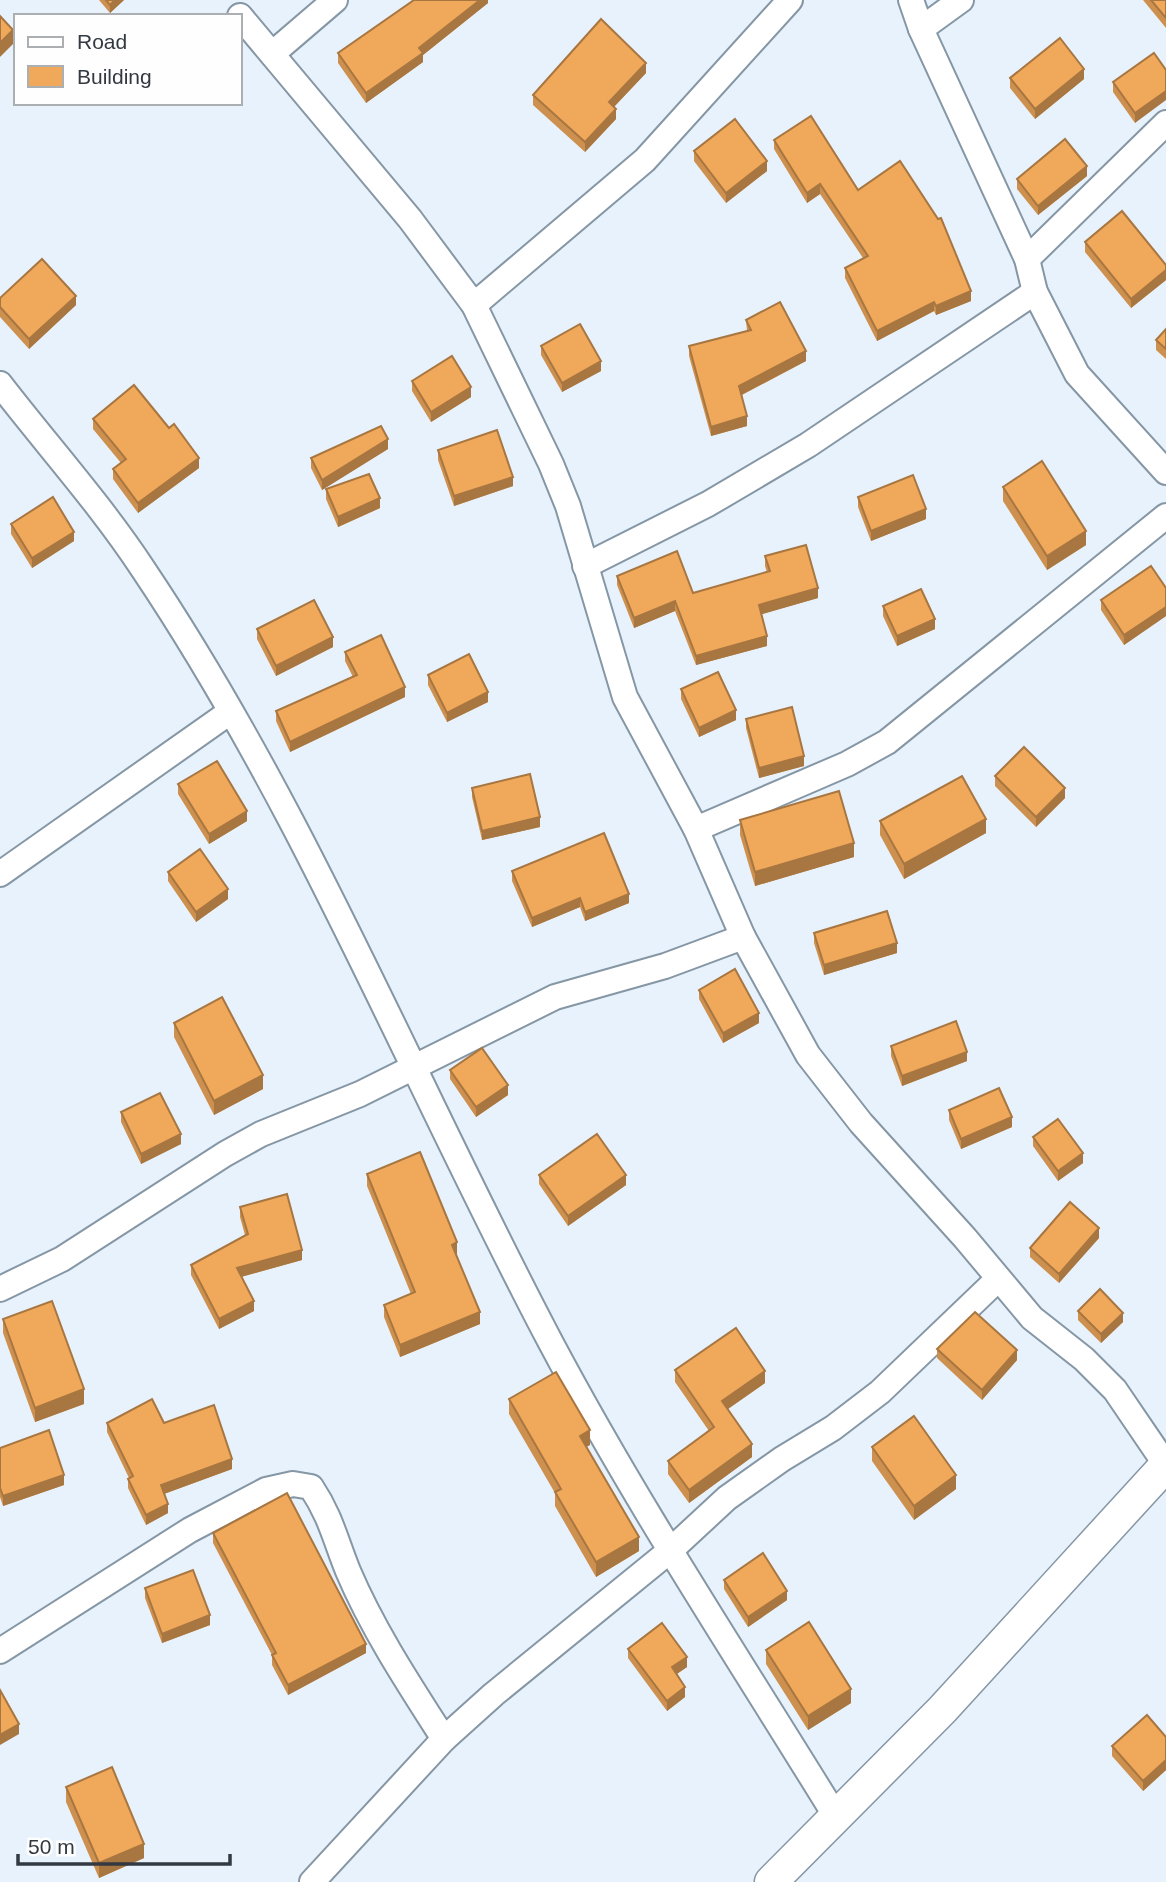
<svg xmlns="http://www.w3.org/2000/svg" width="1166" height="1882" font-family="Arial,sans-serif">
<rect width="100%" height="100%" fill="#e7f2fc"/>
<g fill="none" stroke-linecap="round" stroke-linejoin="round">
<g stroke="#8596a5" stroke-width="28">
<g id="minor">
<polyline points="911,0 921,29 1027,259 1035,292 1077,374 1166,472"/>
<polyline points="240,16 410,219 474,305 551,464 568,506 625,697 696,829 743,937 808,1055 861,1123 965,1238 1032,1318 1084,1359 1115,1390 1166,1465"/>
<polyline points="921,29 961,0"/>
<polyline points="272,54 335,0"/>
<polyline points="1027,259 1166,123"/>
<polyline points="474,305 645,160 790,0"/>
<path d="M0 384C47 445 101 505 143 569 306 812 415 1086 551 1343 637 1505 739 1659 835 1815"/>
<polyline points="585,566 708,504 808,445 1035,292"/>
<polyline points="696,829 847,764 887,742 1166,516"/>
<polyline points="0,874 230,712"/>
<polyline points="0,1289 62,1259 225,1154 261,1134 360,1094 555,997 665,966 743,937"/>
<path d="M0 1651 190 1530 266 1490 293 1484 311 1487C331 1517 335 1539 348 1571 373 1630 410 1686 444 1739"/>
<polyline points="312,1882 444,1739 494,1694 672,1549 727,1498 782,1459 833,1428 880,1392 998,1279"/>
</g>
</g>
<g stroke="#8596a5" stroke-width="35">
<polyline id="tertiary" points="771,1882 942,1710 1166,1465"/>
</g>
<use href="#minor" stroke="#fff" stroke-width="24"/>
<use href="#tertiary" stroke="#fff" stroke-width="32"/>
</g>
<g fill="#ce904e">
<polygon points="99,0 124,0 110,13"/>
<polygon points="488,0 488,3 423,55 423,62 366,103 338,63 338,53"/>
<polygon points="1143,0 1166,0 1166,28"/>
<polygon points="1154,53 1135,123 1113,92 1113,82"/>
<polygon points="646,73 614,107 616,119 585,152 533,105 533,95"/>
<polygon points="1010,78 1084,79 1035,119 1010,88"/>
<polygon points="774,140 858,190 971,301 936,315 934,311 877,341 845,278 845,268 863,258 820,194 807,203 774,149"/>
<polygon points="694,151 767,171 726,203 694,161"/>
<polygon points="1087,176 1038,215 1017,189 1017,179"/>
<polygon points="1085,242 1166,265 1166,280 1131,308 1085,252"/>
<polygon points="0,298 76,305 29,349 0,317"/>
<polygon points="746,320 806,361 742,395 747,426 711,436 689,356 689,346 747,331"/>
<polygon points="1166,329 1166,359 1156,350 1156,340"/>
<polygon points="541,346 601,371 562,392 541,355"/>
<polygon points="412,381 471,397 431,422 412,391"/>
<polygon points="93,419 199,468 138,513 113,479 113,469 121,463 93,429"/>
<polygon points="388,449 322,490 311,468 311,458"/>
<polygon points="438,450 513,486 454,506 438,460"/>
<polygon points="1003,487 1086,545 1047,570 1003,501"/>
<polygon points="326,489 380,508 338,527 326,499"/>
<polygon points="858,497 926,519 871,541 858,507"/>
<polygon points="11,524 74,541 32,568 11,534"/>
<polygon points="765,556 818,598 761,614 767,646 696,665 675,611 634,628 617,585 617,576 693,593 767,572 765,566"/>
<polygon points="1166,588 1166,616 1124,645 1101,610 1101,600"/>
<polygon points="883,606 935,629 897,646 883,616"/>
<polygon points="257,629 333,647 276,676 257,639"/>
<polygon points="345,652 405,697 290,752 276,721 276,711 353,677 345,661"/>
<polygon points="428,675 488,702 447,722 428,685"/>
<polygon points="681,689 736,720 699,737 681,699"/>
<polygon points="746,719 804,766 759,778 746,728"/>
<polygon points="995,776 1065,798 1036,827 995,786"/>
<polygon points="178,784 247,821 209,844 178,794"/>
<polygon points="472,788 540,827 482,840 472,797"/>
<polygon points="740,820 854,857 755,886 740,835"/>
<polygon points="880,821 986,833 904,879 880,835"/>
<polygon points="512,871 629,903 585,921 580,907 532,927 512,881"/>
<polygon points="168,872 228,899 196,922 168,881"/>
<polygon points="814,933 897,953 824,975 814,943"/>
<polygon points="699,990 759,1023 723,1043 699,999"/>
<polygon points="174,1023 263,1089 214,1115 174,1037"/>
<polygon points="891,1046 967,1061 902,1086 891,1056"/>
<polygon points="450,1070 508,1095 476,1117 450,1079"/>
<polygon points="949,1110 1012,1127 961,1149 949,1120"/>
<polygon points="121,1112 181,1144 141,1164 121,1122"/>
<polygon points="1033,1137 1083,1163 1058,1181 1033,1146"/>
<polygon points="367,1174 457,1254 456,1255 480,1324 400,1357 384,1317 384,1305 411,1294 367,1186"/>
<polygon points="539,1175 626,1185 568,1226 539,1184"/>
<polygon points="240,1207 302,1260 241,1277 254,1311 219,1329 191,1275 191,1265 245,1235 240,1217"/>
<polygon points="1099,1238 1059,1283 1030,1257 1030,1248"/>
<polygon points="1078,1311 1123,1322 1101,1343 1078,1320"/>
<polygon points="3,1319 84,1404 35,1422 3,1333"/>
<polygon points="937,1349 1017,1360 982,1400 937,1358"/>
<polygon points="675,1370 765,1383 728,1409 752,1457 689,1503 668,1474 668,1461 709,1431 675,1382"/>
<polygon points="509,1399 590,1445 586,1447 639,1551 596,1577 555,1506 555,1493 509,1414"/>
<polygon points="107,1423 232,1469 164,1494 168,1513 146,1525 128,1488 128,1479 129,1478 107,1432"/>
<polygon points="872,1447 956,1489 914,1520 872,1461"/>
<polygon points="0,1448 64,1485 3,1506 0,1497"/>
<polygon points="213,1533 366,1653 288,1695 272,1665 272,1655 213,1543"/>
<polygon points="724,1580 787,1600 748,1627 724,1589"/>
<polygon points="145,1588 210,1625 162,1643 145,1598"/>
<polygon points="628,1649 687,1667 677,1674 685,1697 667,1711 628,1658"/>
<polygon points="766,1650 851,1703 808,1730 766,1664"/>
<polygon points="1166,1737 1166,1770 1143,1791 1112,1756 1112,1746"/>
<polygon points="66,1787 144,1858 99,1878 66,1802"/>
</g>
<g fill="#a87640">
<polygon points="115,0 124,0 110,13 110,5"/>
<polygon points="480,0 488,0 488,3 423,55 423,62 366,103 366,93 419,48"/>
<polygon points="13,30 13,44 0,57 0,43"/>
<polygon points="646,63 646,73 609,112 609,102"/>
<polygon points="1084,69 1084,79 1035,119 1035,109"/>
<polygon points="1166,91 1166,100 1135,123 1135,113"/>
<polygon points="616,109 616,119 585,152 585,142"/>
<polygon points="767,161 767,171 726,203 726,193"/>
<polygon points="1087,166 1087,176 1038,215 1038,206"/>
<polygon points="820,184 820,194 807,203 807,193"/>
<polygon points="1166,270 1166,280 1131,308 1131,299"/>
<polygon points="971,291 971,301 936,315 936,306"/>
<polygon points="76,296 76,305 29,349 29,339"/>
<polygon points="934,302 934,311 877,341 877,331"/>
<polygon points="806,351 806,361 739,396 739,386"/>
<polygon points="601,361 601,371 562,392 562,383"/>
<polygon points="471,387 471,397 431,422 431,412"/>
<polygon points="747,416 747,426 711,436 711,427"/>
<polygon points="388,439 388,449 322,490 322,480"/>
<polygon points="199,458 199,468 138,513 138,503"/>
<polygon points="513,477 513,486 454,506 454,496"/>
<polygon points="380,498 380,508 338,527 338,517"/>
<polygon points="926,509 926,519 871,541 871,531"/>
<polygon points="1086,531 1086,545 1047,570 1047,556"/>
<polygon points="74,532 74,541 32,568 32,558"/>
<polygon points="818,588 818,598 759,615 759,605"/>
<polygon points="675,601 675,611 634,628 634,618"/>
<polygon points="1166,607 1166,616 1124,645 1124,635"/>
<polygon points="935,619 935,629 897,646 897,636"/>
<polygon points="767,636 767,646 696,665 696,656"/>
<polygon points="333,637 333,647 276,676 276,666"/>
<polygon points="405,687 405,697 290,752 290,742"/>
<polygon points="488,692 488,702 447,722 447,713"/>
<polygon points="736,710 736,720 699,737 699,728"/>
<polygon points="804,756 804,766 759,778 759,768"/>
<polygon points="1065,788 1065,798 1036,827 1036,817"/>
<polygon points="247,811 247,821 209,844 209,834"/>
<polygon points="540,817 540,827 482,840 482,831"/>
<polygon points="986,819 986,833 904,879 904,864"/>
<polygon points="854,843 854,857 755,886 755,872"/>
<polygon points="228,889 228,899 196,922 196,912"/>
<polygon points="629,894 629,903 585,921 585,912"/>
<polygon points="580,898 580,907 532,927 532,918"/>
<polygon points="897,943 897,953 824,975 824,965"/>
<polygon points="759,1013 759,1023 723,1043 723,1033"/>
<polygon points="967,1052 967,1061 902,1086 902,1076"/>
<polygon points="263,1075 263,1089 214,1115 214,1101"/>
<polygon points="508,1085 508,1095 476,1117 476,1107"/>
<polygon points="1012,1117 1012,1127 961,1149 961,1139"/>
<polygon points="181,1134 181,1144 141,1164 141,1154"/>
<polygon points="1083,1153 1083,1163 1058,1181 1058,1171"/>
<polygon points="626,1175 626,1185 568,1226 568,1216"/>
<polygon points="1099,1228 1099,1238 1059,1283 1059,1274"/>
<polygon points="457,1242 457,1254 452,1257 452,1245"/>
<polygon points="302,1250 302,1260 237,1278 237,1268"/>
<polygon points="254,1301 254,1311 219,1329 219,1319"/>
<polygon points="480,1312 480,1324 400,1357 400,1345"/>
<polygon points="1123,1313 1123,1322 1101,1343 1101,1334"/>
<polygon points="1017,1350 1017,1360 982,1400 982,1390"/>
<polygon points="765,1371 765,1383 722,1413 722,1401"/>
<polygon points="84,1389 84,1404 35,1422 35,1408"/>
<polygon points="590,1430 590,1445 580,1450 580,1436"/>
<polygon points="752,1444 752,1457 689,1503 689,1490"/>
<polygon points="232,1459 232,1469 161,1495 161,1485"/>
<polygon points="64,1475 64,1485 3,1506 3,1496"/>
<polygon points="956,1475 956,1489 914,1520 914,1506"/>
<polygon points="168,1504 168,1513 146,1525 146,1515"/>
<polygon points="639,1537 639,1551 596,1577 596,1562"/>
<polygon points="787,1591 787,1600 748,1627 748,1617"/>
<polygon points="210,1615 210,1625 162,1643 162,1634"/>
<polygon points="366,1644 366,1653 288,1695 288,1685"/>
<polygon points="687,1657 687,1667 672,1677 672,1667"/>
<polygon points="685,1687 685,1697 667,1711 667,1701"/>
<polygon points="851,1689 851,1703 808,1730 808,1716"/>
<polygon points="19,1724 19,1734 0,1745 0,1735"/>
<polygon points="1166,1760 1166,1770 1143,1791 1143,1781"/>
<polygon points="144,1844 144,1858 99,1878 99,1863"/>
</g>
<g fill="#f0a85b" stroke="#a87640" stroke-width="2">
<polygon points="106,0 115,0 110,5"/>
<polygon points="414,0 480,0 419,48 423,53 366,93 338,53"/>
<polygon points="1151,0 1166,0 1166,18"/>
<polygon points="0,16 13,30 0,43"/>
<polygon points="601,19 646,63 609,102 616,109 585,142 533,95"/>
<polygon points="1060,38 1084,69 1035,109 1010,78"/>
<polygon points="1154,53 1166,70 1166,91 1135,113 1113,82"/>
<polygon points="811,116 858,190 900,161 938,219 941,218 971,291 936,306 934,302 877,331 845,268 868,256 820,184 807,193 774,140"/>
<polygon points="735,119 767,161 726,193 694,151"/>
<polygon points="1065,139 1087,166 1038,206 1017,179"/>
<polygon points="1122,211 1166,265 1166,270 1131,299 1085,242"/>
<polygon points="42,259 76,296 29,339 0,307 0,298"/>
<polygon points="780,302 806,351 739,386 747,416 711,427 689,346 751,330 746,320"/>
<polygon points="580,324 601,361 562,383 541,346"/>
<polygon points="1166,329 1166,349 1156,340"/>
<polygon points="452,356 471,387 431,412 412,381"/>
<polygon points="134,385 169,428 174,424 199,458 138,503 113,469 126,459 93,419"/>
<polygon points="381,426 388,439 322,480 311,458"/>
<polygon points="497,430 513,477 454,496 438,450"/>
<polygon points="1042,461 1086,531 1047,556 1003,487"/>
<polygon points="369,474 380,498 338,517 326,489"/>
<polygon points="913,475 926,509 871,531 858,497"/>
<polygon points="53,497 74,532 32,558 11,524"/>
<polygon points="806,545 818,588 759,605 767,636 696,656 675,601 634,618 617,576 677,551 693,593 770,571 765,556"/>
<polygon points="1151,566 1166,588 1166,607 1124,635 1101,600"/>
<polygon points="921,589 935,619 897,636 883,606"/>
<polygon points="314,600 333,637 276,666 257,629"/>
<polygon points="381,635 405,687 290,742 276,711 357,675 345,652"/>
<polygon points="469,654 488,692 447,713 428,675"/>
<polygon points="718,672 736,710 699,728 681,689"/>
<polygon points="792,707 804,756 759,768 746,719"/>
<polygon points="1024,747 1065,788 1036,817 995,776"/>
<polygon points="217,761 247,811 209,834 178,784"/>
<polygon points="530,774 540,817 482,831 472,788"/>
<polygon points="962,776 986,819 904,864 880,821"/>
<polygon points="839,791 854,843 755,872 740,820"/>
<polygon points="604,833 629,894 585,912 580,898 532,918 512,871"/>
<polygon points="200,849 228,889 196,912 168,872"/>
<polygon points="887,911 897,943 824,965 814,933"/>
<polygon points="735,969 759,1013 723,1033 699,990"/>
<polygon points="222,997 263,1075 214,1101 174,1023"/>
<polygon points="956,1021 967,1052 902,1076 891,1046"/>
<polygon points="482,1048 508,1085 476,1107 450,1070"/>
<polygon points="999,1088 1012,1117 961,1139 949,1110"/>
<polygon points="160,1093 181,1134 141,1154 121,1112"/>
<polygon points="1058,1119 1083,1153 1058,1171 1033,1137"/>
<polygon points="597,1134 626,1175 568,1216 539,1175"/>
<polygon points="420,1152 457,1242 452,1245 480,1312 400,1345 384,1305 415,1292 367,1174"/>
<polygon points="287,1194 302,1250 237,1268 254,1301 219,1319 191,1265 248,1234 240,1207"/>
<polygon points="1070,1202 1099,1228 1059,1274 1030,1248"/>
<polygon points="1100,1289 1123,1313 1101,1334 1078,1311"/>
<polygon points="52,1301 84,1389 35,1408 3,1319"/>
<polygon points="975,1312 1017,1350 982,1390 937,1349"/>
<polygon points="736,1328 765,1371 722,1401 752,1444 689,1490 668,1461 714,1427 675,1370"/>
<polygon points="556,1372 590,1430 580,1436 639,1537 596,1562 555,1492 561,1489 509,1399"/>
<polygon points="152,1399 164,1423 214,1405 232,1459 161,1485 168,1504 146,1515 128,1479 133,1476 107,1423"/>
<polygon points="914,1416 956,1475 914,1506 872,1447"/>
<polygon points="49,1430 64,1475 3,1496 0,1488 0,1448"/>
<polygon points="287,1493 366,1644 288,1685 272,1655 276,1653 213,1533"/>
<polygon points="763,1553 787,1591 748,1617 724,1580"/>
<polygon points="193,1570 210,1615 162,1634 145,1588"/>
<polygon points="809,1622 851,1689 808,1716 766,1650"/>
<polygon points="662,1623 687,1657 672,1667 685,1687 667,1701 628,1649"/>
<polygon points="0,1690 19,1724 0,1735"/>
<polygon points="1147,1715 1166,1737 1166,1760 1143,1781 1112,1746"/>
<polygon points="112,1767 144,1844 99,1863 66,1787"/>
</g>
<rect x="14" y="14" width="228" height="91" fill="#fefefe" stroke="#acafb2" stroke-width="2"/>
<rect x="28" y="37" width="35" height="10" fill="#ffffff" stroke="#acafb2" stroke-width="2"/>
<text x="77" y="49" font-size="21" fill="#323940">Road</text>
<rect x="28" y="66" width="35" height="21" fill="#f0a85b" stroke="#acafb2" stroke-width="2"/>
<text x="77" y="84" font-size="21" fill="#323940">Building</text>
<path d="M18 1854v10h212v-10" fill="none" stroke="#323940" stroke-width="3.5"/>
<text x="28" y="1854" font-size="21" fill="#323940" stroke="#fefefe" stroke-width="5" paint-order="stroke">50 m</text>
</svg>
